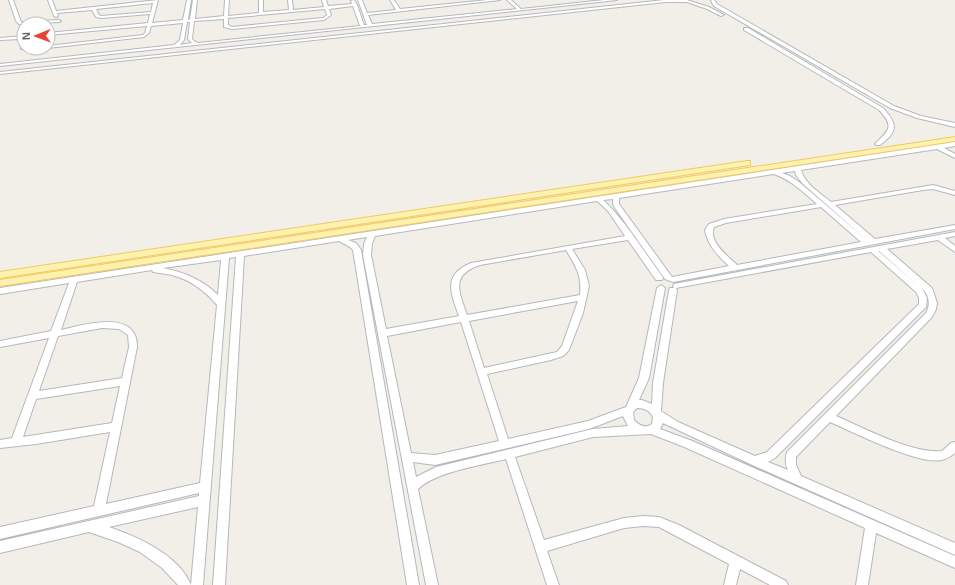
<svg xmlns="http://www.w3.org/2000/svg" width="955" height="585" font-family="Helvetica,sans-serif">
<rect width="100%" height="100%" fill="#f1efe8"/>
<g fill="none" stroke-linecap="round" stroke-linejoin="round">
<g stroke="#b5b8bc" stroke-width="2">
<g id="minor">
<polygon points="9,0 13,0 21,22 59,20 61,21 59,22 19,24 16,21"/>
<path d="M48 0H52L56 11 158 0 152 23 183 20 187 0H191L188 20 190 19 193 0H197L195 19 224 16 225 0H229L228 16 259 13V0H263V12L289 10 288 0H292L293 10 324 7 322 0H326L328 6 352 4 351 1 354 0 357 5 364 25H367L358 0H362L367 13 396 10 390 0H394L400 9 487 0H500L368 15 372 24 517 9 507 0H511L521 9 604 0H617L0 66V64L174 45 180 40 183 23 151 26 149 33 144 37 48 48H47H48V46L143 35 145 33 147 26 48 35V33L148 23 150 14 101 18 96 17 92 10 57 13 58 16 56 17 54 16ZM153 3 151 12 101 16 99 15 96 9ZM353 6 360 26 198 43 194 41 192 39 194 21 224 19V27L232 29 324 20 331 15 329 9ZM325 9 327 15 323 18 232 27 228 25V18ZM187 22H190L188 39 192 43 180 45 184 40Z"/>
<polygon points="664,0 687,0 709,7 724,15 721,16 707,9 687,2 666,2 0,74 0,72"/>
<polygon points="712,0 714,0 717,4 894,106 921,116 955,123 955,127 917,118 890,108 714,6 711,1"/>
<path d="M744 28H748L883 108C898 124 898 132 880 145H876L875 144C889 130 895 127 879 110L744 30Z"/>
<polygon points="24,36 24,48 38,48 38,49 21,49 20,39 0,40 0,38"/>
<path d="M955 142V146L944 148 955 154V158L937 149 801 170C805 184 820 193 831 202L933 185 955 191V195L933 189 923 190 835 205 875 239 955 225V229L673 282 665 279 615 208 613 204V199L603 200C625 220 644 252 662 276L663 278 662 280H656L628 240 572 249 585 270 589 286 583 313 569 350 563 356 551 360 487 374 508 439 588 421 626 407 639 378 657 288 661 285 665 288 649 378 639 400H642L652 404 653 383 669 290 670 288H674L673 286 674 284 955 232V236L945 238 955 246V252L938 240 887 249 932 288 937 303 936 309 932 317 836 416C864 428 912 454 942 451L951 443 955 442V453C951 456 947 459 941 460 918 465 853 432 830 422L796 457V465L801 476 955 543V555L750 464 663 423 660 429 690 440 955 556V568L876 533 868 585H856L865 528 682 446 651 434 593 437 515 457 544 540 624 518 643 516 659 517 679 525 786 581 788 585H770L740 569 736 585H724L729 564 659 527 643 526 624 528 547 551 559 585H547L506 459C482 465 435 472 418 489L438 585H426L363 255 364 244 367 237 348 240 356 243 361 250 419 585H407L353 250 350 247 339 241 244 256 225 585H213L236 257 229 258 203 585H178L162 568 140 552 118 542 89 532 0 553V541L199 496V493L0 539V527L94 506 110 432 36 444 0 448V440L12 438 49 338 0 347V341L51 331 69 283 0 294V288ZM795 171 796 175 802 183 868 241 799 182 790 176 782 173ZM774 174C791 180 803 192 817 204L724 219 709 224 705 230C708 246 718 256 729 266L672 277 619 204V198ZM597 201 608 211 625 236 471 263C442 275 451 293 459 316L386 329 371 255 372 244 375 236ZM821 207 861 242 737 265C728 256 708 242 714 227L726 223ZM566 250C576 267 582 275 580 295L467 315C459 292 450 275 480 265ZM878 251H879L920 287ZM871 252 916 292 919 298V304L767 452 755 456 678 422 661 411 663 383 677 290 676 288ZM221 260 218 295C203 280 184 272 163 268ZM152 270 153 272C160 273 166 274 172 275 191 280 205 291 217 305L200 483 106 504 137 347C138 308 83 325 61 330L77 282ZM922 288C929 295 931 304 926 313L787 452C785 458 785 464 788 470L768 462 775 458 926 307 927 298ZM578 301 562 346 557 352 484 368 469 321ZM461 322 499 441 435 455 411 453 387 336ZM102 328 119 329 128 335 129 347 122 378 39 391 58 336ZM120 386 112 423 23 437 36 399ZM637 408C645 408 650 411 653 417L652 424C645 429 639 425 634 420L633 412ZM623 416 628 426 593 429 436 467 416 477 413 462 435 465 589 429ZM198 507 191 585C179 555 138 537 109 527Z"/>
</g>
</g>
<g stroke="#f2c960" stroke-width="2">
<g id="major">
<polygon points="955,137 955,141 0,286 0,280"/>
<polygon points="747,161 750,161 750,165 0,278 0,272"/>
</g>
</g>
<use href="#minor" fill="#fff" fill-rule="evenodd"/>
<use href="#major" fill="#fff2af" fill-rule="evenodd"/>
</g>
<g transform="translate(36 36) rotate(269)"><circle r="19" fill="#ffffff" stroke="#bfc1c3"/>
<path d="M0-3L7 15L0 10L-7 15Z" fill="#ea4335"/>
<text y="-6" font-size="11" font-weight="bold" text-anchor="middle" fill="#5f6368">N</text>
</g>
</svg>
